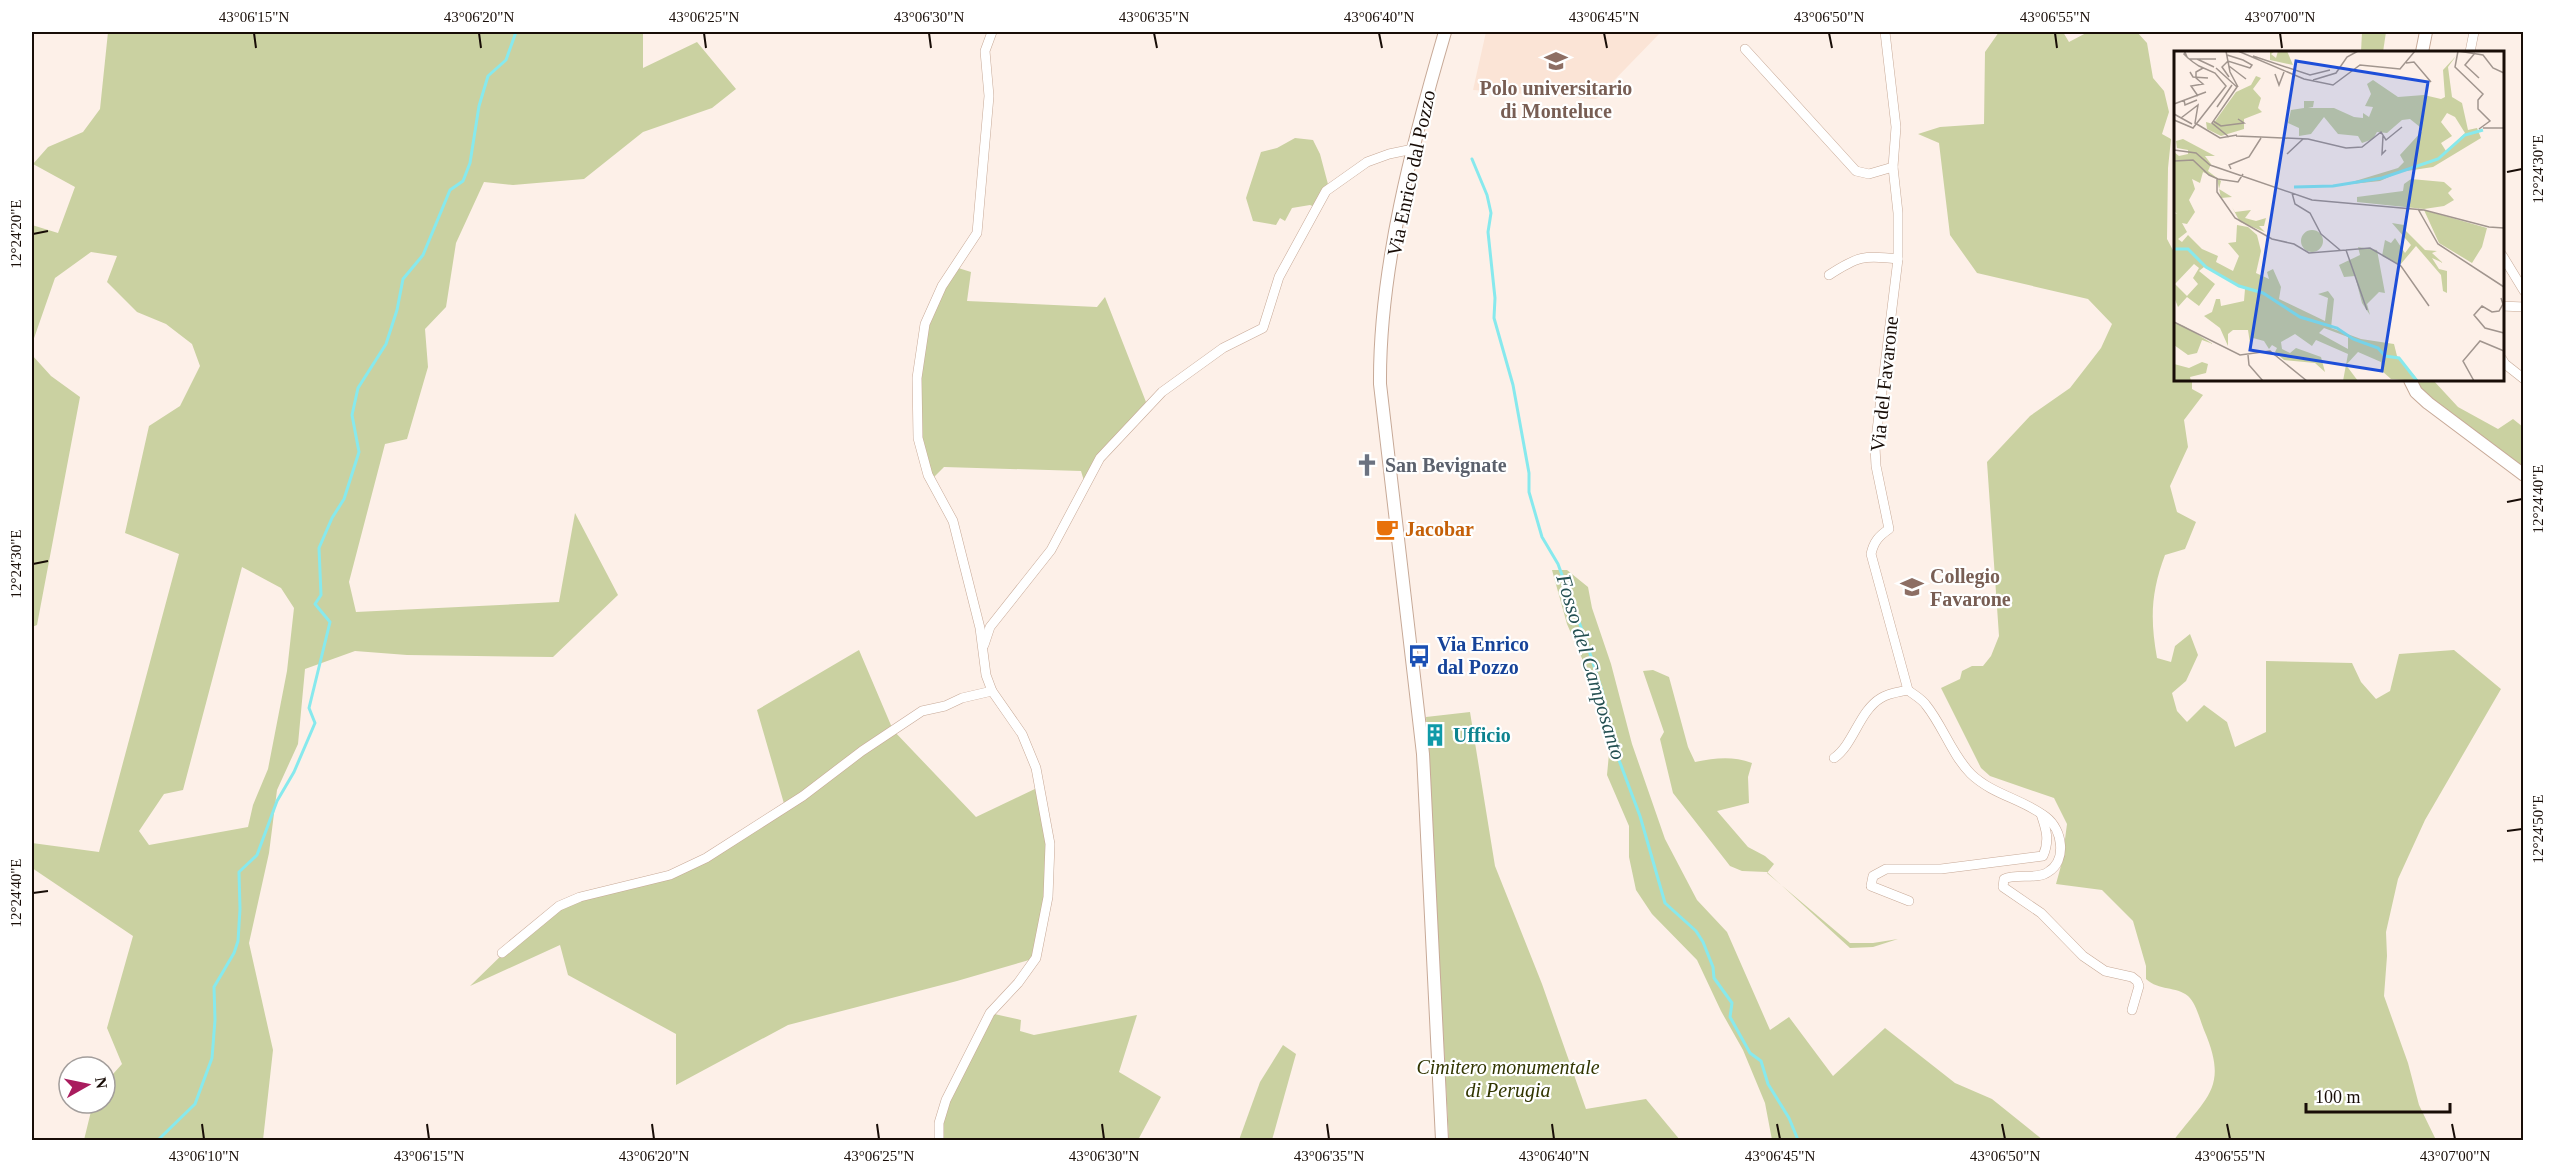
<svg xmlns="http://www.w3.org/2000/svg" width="2555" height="1172" font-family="'Times New Roman',serif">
<rect width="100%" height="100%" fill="#fdf0e8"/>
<polygon fill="#fbe4d6" points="1486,32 1661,32 1596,99 1473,90"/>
<g fill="#cad1a1" fill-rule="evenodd">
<path d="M108 32H643V68L697 42 736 89 712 108 643 132 584 179 513 185 484 182 456 243 446 307 425 329 428 367 407 439 385 444 349 582 356 612 559 602 575 513 618 595 553 657 407 655 355 651 305 669 298 744 277 790 269 853 249 943 273 1050 263 1140H84L93 1103H105V1083L122 1064 107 1028 133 936 32 868V843L99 852 179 554 125 533 149 426 180 406 200 366 192 344 166 324 137 312 107 282 117 256 91 252 55 278 32 344V225L58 233 75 187 33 164 48 147 83 132 100 109ZM242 567 281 588 294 608 287 671 268 769 253 805 248 827 149 845 139 831 164 794 183 790Z"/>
<path d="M1999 32H2063L2069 42 2088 32H2137L2147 43 2153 78 2164 91 2169 112 2162 134 2171 139 2168 168 2167 239 2175 254 2176 380H2192V389L2203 395 2184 420 2188 447 2170 486 2177 512 2196 522 2185 549 2165 555C2151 592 2150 619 2157 658L2171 662 2175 646 2190 634 2198 655 2186 681 2172 693 2177 711 2187 722 2204 705 2227 722 2235 747 2266 732V661L2352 663 2361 682 2376 699 2390 691 2399 654 2454 650 2501 689 2425 820 2398 879 2386 932 2387 956 2384 996 2408 1063 2419 1105 2436 1140H2174C2207 1096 2229 1088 2204 1030 2200 1020 2196 1003 2188 996 2176 986 2159 991 2146 979V966L2133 921 2102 890 2056 884 2062 862 2067 824 2054 798 1990 776 1981 768 1941 688 1960 679 1962 671 1972 666H1983L1991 656 1999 636 1987 462 2030 416 2070 388 2101 348 2112 324 2088 299 1977 273 1950 235 1939 143 1918 134 1940 127 1984 124 1985 52Z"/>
<polygon points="2362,32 2386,32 2383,52 2361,52"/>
<polygon points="1295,138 1313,140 1320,154 1329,188 1315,207 1310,205 1292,208 1285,221 1280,218 1276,225 1253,221 1246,198 1261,152 1277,148"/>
<polygon points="955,267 971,272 967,301 1097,307 1105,297 1146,402 1097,463 1085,484 1081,471 944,467 931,480 918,438 917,378 925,324"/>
<polygon points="32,355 51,376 80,397 37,625 32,627"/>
<path d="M2416 380H2433L2458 407 2498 429 2513 419 2523 427V467C2502 451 2424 400 2416 380Z"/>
<polygon points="1552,570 1567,570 1588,587 1592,608 1611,664 1632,744 1665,839 1697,900 1727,932 1770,1030 1789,1017 1833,1076 1885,1028 1955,1083 1992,1099 2043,1140 1772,1140 1765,1103 1743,1050 1721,1011 1697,960 1652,914 1636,890 1629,857 1629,826 1607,775 1610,743 1590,677 1567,624"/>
<polygon points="859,650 893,730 976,817 1039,787 1050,844 1036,958 957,981 788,1025 676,1085 676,1034 568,975 560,945 470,986 511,946 559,906 670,875 785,807 757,710"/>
<path d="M1653 670 1669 677 1688 747 1695 762C1716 758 1732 756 1752 763L1748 777 1749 803 1717 811 1748 847 1765 856 1774 864 1767 873 1850 943H1873L1898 939 1873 947 1850 948 1767 872 1742 871 1730 866 1673 793 1660 739 1664 732 1643 671Z"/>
<polygon points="1470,712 1495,866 1542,984 1586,1109 1646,1099 1680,1140 1449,1140 1426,717"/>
<polygon points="990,1013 1021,1020 1020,1031 1034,1035 1137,1015 1119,1072 1161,1097 1138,1140 939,1140 939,1123"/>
<polygon points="1283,1045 1296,1054 1272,1140 1239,1140 1260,1082"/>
</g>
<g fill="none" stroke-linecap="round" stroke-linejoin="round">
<g stroke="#87e9ed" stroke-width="3">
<polyline points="1472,159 1487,195 1491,213 1488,232 1495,298 1494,318 1513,385 1529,473 1529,492 1542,537 1558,564 1586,641 1602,691 1616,752 1640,816 1665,903 1696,931 1703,942 1713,967 1714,978 1732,1003 1730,1017 1750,1053 1761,1061 1768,1084 1789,1118 1798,1140"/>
<polyline points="158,1140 195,1104 212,1058 215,1020 214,987 234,953 238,941 240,909 239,872 257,855 277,801 294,772 315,723 309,708 330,622 315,604 321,595 319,548 332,518 344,499 359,452 352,415 358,388 386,344 397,310 403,279 423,255 450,190 463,181 470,163 479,106 488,76 506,60 516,32"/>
</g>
<g stroke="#c7a997" stroke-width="10">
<g id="minor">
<path d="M1885 32 1896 127 1893 167 1898 213V259L1875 447 1876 466 1889 529C1879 536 1874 541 1871 554L1908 690C1914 695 1922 699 1926 705 1943 726 1952 755 1971 774 1993 795 2023 799 2046 817 2063 830 2067 861 2048 872 2037 880 2017 873 2004 879L2003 887 2041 913 2083 956 2105 971 2132 977 2137 981 2139 986 2132 1010"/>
<polyline points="1745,49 1856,171 1869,174 1893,167"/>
<polyline points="2470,52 2474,32"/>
<polyline points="2502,255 2524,291"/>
<path d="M1829 275C1858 256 1864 255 1898 259"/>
<polyline points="2502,306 2524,307"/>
<polyline points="2502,359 2505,364 2524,379"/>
<polyline points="984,645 990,627 1051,550 1100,458 1162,392 1223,348 1263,328 1279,277 1326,191 1367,162 1389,154 1413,149"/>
<path d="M1834 758C1854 744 1859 711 1881 698 1889 693 1900 692 1908 690"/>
<path d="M1909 901 1871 886 1873 876 1886 869H1941L2043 856C2050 840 2046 829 2041 814"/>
<polyline points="502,953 559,906 580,897 670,875 706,858 803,796 862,751 922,711 945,706 962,698 992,691 986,675 980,628 953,521 928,475 918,438 917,378 925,324 942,286 977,233 989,96 985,51 992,32"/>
<polyline points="939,1140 939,1123 946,1100 990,1013 1018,983 1036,958 1048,897 1050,844 1036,768 1022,734 992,691"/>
</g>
</g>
<g stroke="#c7a997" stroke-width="14">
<g id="tertiary">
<polyline points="2422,52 2426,32"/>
<polyline points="2410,380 2416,392 2428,403 2524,475"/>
<path d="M1442 1140 1423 754 1380 384C1379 269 1413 141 1445 32"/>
</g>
</g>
<use href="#minor" stroke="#fff" stroke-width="9"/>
<use href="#tertiary" stroke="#fff" stroke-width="12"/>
</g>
<path fill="none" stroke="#180d07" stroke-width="2" d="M254 33 256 48M479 33 481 48M704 33 706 48M929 33 931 48M1154 33 1157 48M1379 33 1382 48M1604 33 1607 48M1829 33 1832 48M2055 33 2057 48M2280 33 2282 48M2507 172 2522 169M33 234 48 231M2507 502 2522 499M33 564 48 561M2507 831 2522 829M33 893 48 891M202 1124 204 1139M427 1124 429 1139M652 1124 654 1139M877 1124 879 1139M1102 1124 1104 1139M1327 1124 1329 1139M1552 1124 1554 1139M1777 1124 1780 1139M2002 1124 2005 1139M2227 1124 2230 1139M2452 1124 2455 1139"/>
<defs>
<g id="university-bare" transform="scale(1.8)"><path d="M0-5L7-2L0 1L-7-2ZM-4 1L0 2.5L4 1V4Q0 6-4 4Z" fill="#8d6e63" stroke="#fff" stroke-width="2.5" paint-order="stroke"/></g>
<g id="church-bare" transform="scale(1.8)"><path d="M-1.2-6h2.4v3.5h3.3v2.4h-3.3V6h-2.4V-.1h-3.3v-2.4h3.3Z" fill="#6b7280" stroke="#fff" stroke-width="2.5" paint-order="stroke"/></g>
<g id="cafe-bare" transform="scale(1.8)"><path d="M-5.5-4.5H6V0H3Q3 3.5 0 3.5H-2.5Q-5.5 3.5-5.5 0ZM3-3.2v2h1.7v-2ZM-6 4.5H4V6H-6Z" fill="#e8710a" stroke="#fff" stroke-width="2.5" paint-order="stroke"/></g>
<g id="bus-bare" transform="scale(1.8)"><path d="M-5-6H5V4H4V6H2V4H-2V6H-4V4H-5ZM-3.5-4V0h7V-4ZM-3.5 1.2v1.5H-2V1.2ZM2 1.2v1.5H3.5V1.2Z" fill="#1a4fb4" stroke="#fff" stroke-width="2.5" paint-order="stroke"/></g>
<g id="building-bare" transform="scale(1.8)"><path d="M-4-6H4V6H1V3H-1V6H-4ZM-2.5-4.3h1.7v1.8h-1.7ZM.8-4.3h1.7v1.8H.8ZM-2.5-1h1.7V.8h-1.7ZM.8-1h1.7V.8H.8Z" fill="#0f9aa8" stroke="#fff" stroke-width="2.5" paint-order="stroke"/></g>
</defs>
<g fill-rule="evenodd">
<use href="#university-bare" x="1556" y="61"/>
<use href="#church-bare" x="1367" y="465"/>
<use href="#cafe-bare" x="1387" y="529"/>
<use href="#university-bare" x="1912" y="587"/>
<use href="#bus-bare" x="1419" y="656"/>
<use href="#building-bare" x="1435" y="735"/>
</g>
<g text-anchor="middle" stroke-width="4.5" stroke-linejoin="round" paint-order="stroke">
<g font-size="20" font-weight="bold" fill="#785e54" stroke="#fff">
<text x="1556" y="95">Polo universitario<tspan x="1556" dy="23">di Monteluce</tspan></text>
<text x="1930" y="583" text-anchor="start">Collegio<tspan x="1930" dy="23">Favarone</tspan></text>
</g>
<g font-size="20" fill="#180d07" stroke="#fff">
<text transform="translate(1411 173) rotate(-78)" y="7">Via Enrico dal Pozzo</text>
<text transform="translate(1884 384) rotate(-84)" y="7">Via del Favarone</text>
</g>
<g font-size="20" font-weight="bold" fill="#5b616d" stroke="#fff" text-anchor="start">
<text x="1385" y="472">San Bevignate</text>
</g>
<g font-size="20" font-weight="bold" fill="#c56008" stroke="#fff" text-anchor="start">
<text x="1405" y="536">Jacobar</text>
</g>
<g font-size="20" font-weight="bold" fill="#164399" stroke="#fff" text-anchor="start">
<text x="1437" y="651">Via Enrico<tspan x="1437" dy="23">dal Pozzo</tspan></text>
</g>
<g font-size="20" font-weight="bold" fill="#0d838f" stroke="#fff" text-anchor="start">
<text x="1453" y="742">Ufficio</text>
</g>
<g font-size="20" font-style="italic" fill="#313500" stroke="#fff">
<text x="1508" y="1074">Cimitero monumentale<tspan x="1508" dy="23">di Perugia</tspan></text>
</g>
<g font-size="21" font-style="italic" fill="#234f51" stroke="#fff">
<text transform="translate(1591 667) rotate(73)" y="7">Fosso del Camposanto</text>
</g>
</g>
<g transform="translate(2174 51)">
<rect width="330" height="330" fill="#fdf0e8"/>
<path d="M96 0H101L97 3 102 7 104 0H113L119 14 96 9ZM282 5 274 16 278 46 288 52 294 79 303 77 307 87 259 116 226 121 206 130 168 134 224 117 230 111 226 104 248 80 246 76 236 68 228 69 213 82 203 81 199 88 188 92 184 85 164 83 150 66 137 83 125 85V77L114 72 117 59 130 57V50H140L139 56 134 57H160L180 66 189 67V62L195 66 199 56 191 55 197 43 193 33 199 29 224 46 250 44 267 48 271 46 269 19ZM273 62 281 66 291 82 272 100 267 92 278 85 267 71ZM82 25 87 27 79 38 87 47 84 57 88 61 70 68V78L47 85 33 78 32 71 39 73 62 41 77 34ZM9 88 41 105H31L37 113 34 120 47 130 45 138 58 146 47 147 43 128 29 121 26 132 18 128 21 138 15 149 21 161 13 173 8 172 13 181 4 188 8 191 14 184 28 198 44 205 42 211 59 220 65 205 54 192 62 191 63 174 74 176 83 184 87 200 82 222 95 228 93 221 99 218 107 236 105 248 151 270 154 247 144 243 154 240 160 248 157 277 187 288 220 293 223 305 245 330 217 328 208 320 207 311 184 301 172 314 184 330H169L174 303 142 289 138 295 121 283 107 291 108 298 116 302 122 297 147 306 151 321 141 312 110 309 101 301 103 297 98 294 95 298 90 290 79 287 76 292 74 279H59L54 283V295L46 277 30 265 38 261 42 248H46L47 255 70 250 71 238 30 216 25 220 41 233 25 255 13 246 4 256 0 246V162L3 163 0 160V101L5 105 14 103V99L3 97 2 90ZM20 213 25 217 19 227 24 233 13 245 1 233ZM150 277 174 286V298L145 282ZM237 128 270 131 278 138 274 142 280 149 270 155 250 158 183 151V146L229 140 230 133ZM58 156 61 161 77 159 71 167 82 170 92 167 90 175H85L91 181 66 171ZM250 159 313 177 308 196 298 212 265 192ZM218 172 230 174 232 180 251 199 263 200 258 202 269 212 258 207 265 218 273 220V242L269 240 267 224 242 195 226 214 208 205 211 189 217 192 221 187 231 202 237 194ZM127 190a11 11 0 1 1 22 0a11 11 0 1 1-22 0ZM184 196 203 199 211 242 205 241 193 253 196 264 188 252 181 225 170 226 165 214 186 204ZM0 271 10 275 39 293 28 289 23 302 14 304 0 294ZM28 311 34 313 32 322 16 326 17 330H0V313L15 317Z" fill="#cad1a1" fill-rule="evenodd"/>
<path fill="none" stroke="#87e9ed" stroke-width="3" d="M120 136 159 135 208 127 264 108 291 84 309 79M0 198H14L32 216 65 235 89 242 126 266 163 277 179 288 204 297 211 305 225 307 243 330"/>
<path fill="none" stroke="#a1958e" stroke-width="1.5" d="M52 0 56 21 64 36M64 0 130 28 159 34 186 14 226 18 241 0M284 0 281 16 309 43 304 49V58L316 70 305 78M284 0 309 4 319 17 330 22M301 2 291 14 305 27M53 4 69 9 78 14 76 17M79 5 136 24 156 19M15 8H42M23 8 40 16M232 12 240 11 257 31M55 15 72 28M42 17 63 36 38 72 55 86M16 21 19 26 34 27M101 23 105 34 110 21M55 26 48 16 54 10 76 17M139 29 162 22 173 6 184 0M24 45 17 35 29 33 22 27V21L29 17M10 49 11 54 23 49M0 53 32 41M43 56 58 34M0 63 18 73M7 67 24 54 21 72 46 87 63 84M0 69 19 77 52 35 41 22 25 15 19 11 14 7 10 3 11 1 13 6M39 70 47 75 70 72 64 68M309 77H330M62 85 87 86M209 85 208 103 212 99M87 86 134 88 172 97 188 96 207 81 212 89 228 76M0 99 22 102 36 114 138 149 250 159 315 176 330 177M113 103 129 88M0 110 19 109 35 124 44 128 64 131 69 123M57 118 55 114 75 106 87 87M43 128V141L61 167 98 188 120 193 135 202 172 199 193 259M118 142 121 153 136 162 147 183 166 199M244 158 264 193 330 236M172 199 196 197 227 215 255 255M327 247 329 253 325 260 318 261 308 255 300 264 311 277 330 282M0 271 66 304 96 300 133 330M74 304 75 314 89 330M300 330 289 310 306 290 330 300"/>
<path fill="#1d4ed8" fill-opacity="0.15" stroke="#1d4ed8" stroke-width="3" d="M122 10 254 31 208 320 76 299Z"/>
<rect width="330" height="330" fill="none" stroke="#180d07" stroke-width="3"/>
</g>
<rect width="2555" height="1172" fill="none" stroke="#ffffff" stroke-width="66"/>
<g transform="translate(87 1085) rotate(81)"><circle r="28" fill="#ffffff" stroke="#a39e9c" stroke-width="1.5"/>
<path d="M0-4.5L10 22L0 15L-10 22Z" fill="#a91c5e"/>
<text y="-9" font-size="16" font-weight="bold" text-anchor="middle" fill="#180d07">N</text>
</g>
<path d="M2306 1103v9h144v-9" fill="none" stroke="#180d07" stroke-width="3"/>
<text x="2315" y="1103" font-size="18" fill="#180d07" stroke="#ffffff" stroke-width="4.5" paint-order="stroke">100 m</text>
<rect x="33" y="33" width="2489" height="1106" fill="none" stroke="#180d07" stroke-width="2"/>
<g font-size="15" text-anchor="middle" fill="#180d07">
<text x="254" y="22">43°06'15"N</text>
<text x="479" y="22">43°06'20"N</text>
<text x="704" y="22">43°06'25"N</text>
<text x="929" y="22">43°06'30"N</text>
<text x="1154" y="22">43°06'35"N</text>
<text x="1379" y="22">43°06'40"N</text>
<text x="1604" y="22">43°06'45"N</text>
<text x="1829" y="22">43°06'50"N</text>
<text x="2055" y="22">43°06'55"N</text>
<text x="2280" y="22">43°07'00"N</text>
<text transform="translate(2538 169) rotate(-90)" y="5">12°24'30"E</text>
<text transform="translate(16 234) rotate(-90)" y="5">12°24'20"E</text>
<text transform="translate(2538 499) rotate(-90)" y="5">12°24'40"E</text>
<text transform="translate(16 564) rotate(-90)" y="5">12°24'30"E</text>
<text transform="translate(2538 829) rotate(-90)" y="5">12°24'50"E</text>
<text transform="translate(16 893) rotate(-90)" y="5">12°24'40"E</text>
<text x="204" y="1161">43°06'10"N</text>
<text x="429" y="1161">43°06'15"N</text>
<text x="654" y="1161">43°06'20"N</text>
<text x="879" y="1161">43°06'25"N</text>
<text x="1104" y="1161">43°06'30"N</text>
<text x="1329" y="1161">43°06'35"N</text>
<text x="1554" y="1161">43°06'40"N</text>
<text x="1780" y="1161">43°06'45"N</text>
<text x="2005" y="1161">43°06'50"N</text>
<text x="2230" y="1161">43°06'55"N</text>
<text x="2455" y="1161">43°07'00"N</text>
</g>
</svg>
